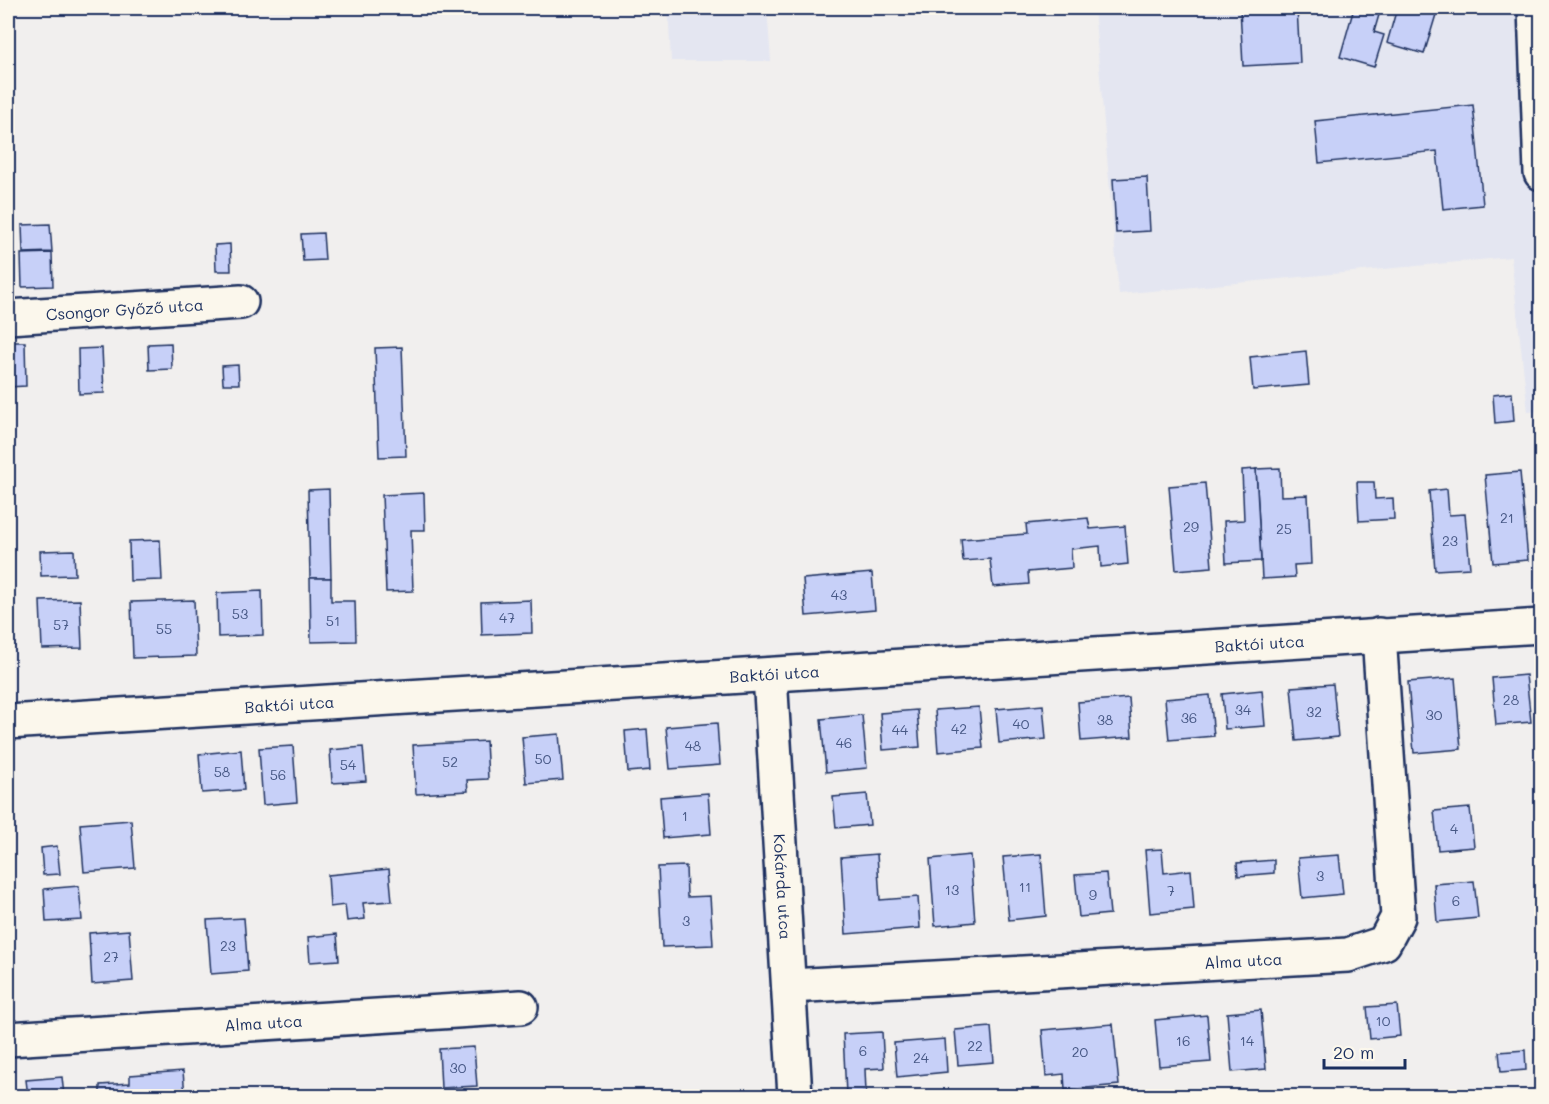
<svg xmlns="http://www.w3.org/2000/svg" width="1549" height="1104" font-family="Mali,sans-serif">
<rect width="100%" height="100%" fill="#f1efee"/>
<filter id="ink" filterUnits="userSpaceOnUse"><feTurbulence type="fractalNoise" baseFrequency=".0167" numOctaves="2"/><feDisplacementMap in="SourceGraphic" scale="12" xChannelSelector="R" yChannelSelector="G"/><feConvolveMatrix kernelMatrix="1 2 1 2 8 2 1 2 1" color-interpolation-filters="sRGB"/></filter>
<g filter="url(#ink)">
<g fill="#e4e6f1">
<polygon points="668,8 767,8 771,61 671,61"/>
<polygon points="1094,8 1541,8 1541,411 1528,412 1511,257 1119,294"/>
</g>
<g fill="#c7d0f8" stroke="#1b2f5e" stroke-width="1.5">
<polygon points="1240,8 1297,8 1300,63 1243,66"/>
<polygon points="1354,8 1381,8 1374,32 1384,35 1374,67 1340,57"/>
<polygon points="1397,8 1438,8 1424,54 1387,43"/>
<polygon points="1473,105 1483,205 1443,209 1437,151 1319,163 1315,121"/>
<polygon points="1147,177 1150,231 1116,233 1113,179"/>
<polygon points="50,224 52,252 23,253 22,225"/>
<polygon points="323,233 325,260 303,261 301,234"/>
<polygon points="230,244 231,271 216,271 215,245"/>
<polygon points="52,253 53,286 22,287 21,254"/>
<polygon points="8,342 25,342 26,386 8,387"/>
<polygon points="171,343 172,369 149,370 148,344"/>
<polygon points="402,347 406,456 379,457 375,348"/>
<polygon points="102,348 104,393 79,394 78,349"/>
<polygon points="1306,351 1309,385 1253,390 1250,357"/>
<polygon points="238,365 239,384 223,384 222,366"/>
<polygon points="1512,393 1514,421 1495,423 1493,395"/>
<polygon points="1280,468 1281,496 1308,495 1311,564 1294,565 1295,577 1262,579 1256,469"/>
<polygon points="1256,469 1261,561 1226,563 1224,521 1244,520 1242,470"/>
<polygon points="1520,472 1528,560 1493,563 1485,475"/>
<polygon points="1357,482 1374,482 1375,499 1393,498 1394,519 1359,521"/>
<polygon points="1205,483 1212,567 1176,570 1169,486"/>
<polygon points="329,489 331,578 310,578 308,490"/>
<polygon points="1447,489 1449,515 1465,514 1470,568 1435,570 1429,491"/>
<polygon points="424,493 425,530 411,530 413,591 386,592 382,495"/>
<polygon points="1088,518 1090,529 1125,526 1128,564 1101,567 1100,546 1071,549 1072,568 1028,572 1029,584 993,587 990,559 963,561 961,539 1027,534 1026,524"/>
<polygon points="160,540 162,580 130,581 129,541"/>
<polygon points="74,550 75,575 41,576 40,551"/>
<polygon points="872,573 875,610 806,616 803,579"/>
<polygon points="310,578 331,578 331,601 355,601 356,641 311,642"/>
<polygon points="262,591 263,635 218,637 217,593"/>
<polygon points="80,600 82,648 42,649 40,601"/>
<polygon points="194,600 196,656 133,658 131,602"/>
<polygon points="531,600 532,633 482,635 481,602"/>
<polygon points="1526,675 1531,722 1496,725 1492,678"/>
<polygon points="1455,678 1461,749 1414,753 1408,682"/>
<polygon points="1333,684 1338,737 1296,741 1291,687"/>
<polygon points="1262,690 1265,726 1225,729 1222,694"/>
<polygon points="1210,695 1214,736 1169,740 1165,699"/>
<polygon points="1129,698 1132,737 1081,741 1078,702"/>
<polygon points="1043,705 1046,739 999,743 996,709"/>
<polygon points="979,707 983,748 938,752 935,710"/>
<polygon points="917,710 920,747 883,750 880,713"/>
<polygon points="862,715 867,768 826,772 821,719"/>
<polygon points="717,723 720,765 670,769 666,727"/>
<polygon points="647,729 650,770 628,772 625,731"/>
<polygon points="559,734 563,780 526,783 522,737"/>
<polygon points="486,741 488,779 467,780 468,791 416,794 413,745"/>
<polygon points="293,746 297,802 263,805 259,748"/>
<polygon points="363,747 366,781 332,783 330,750"/>
<polygon points="241,750 244,790 202,793 199,754"/>
<polygon points="708,793 711,834 663,838 660,797"/>
<polygon points="867,794 870,825 836,828 833,797"/>
<polygon points="1470,808 1474,847 1438,850 1434,811"/>
<polygon points="131,820 135,868 84,872 80,824"/>
<polygon points="57,846 60,874 43,875 41,848"/>
<polygon points="1162,849 1164,873 1191,870 1194,909 1150,913 1145,850"/>
<polygon points="877,854 880,900 918,897 920,928 846,934 841,857"/>
<polygon points="1041,854 1046,916 1009,920 1003,857"/>
<polygon points="970,855 975,922 935,926 930,859"/>
<polygon points="1339,855 1343,894 1302,898 1298,858"/>
<polygon points="1274,860 1274,873 1238,876 1237,863"/>
<polygon points="686,866 687,897 710,896 713,945 662,947 658,867"/>
<polygon points="389,869 392,901 363,903 365,919 347,921 345,905 330,907 328,875"/>
<polygon points="1106,873 1110,914 1079,917 1075,875"/>
<polygon points="1474,881 1478,918 1437,922 1434,884"/>
<polygon points="79,886 82,920 46,922 44,889"/>
<polygon points="244,918 248,971 211,974 207,920"/>
<polygon points="129,930 133,981 92,984 89,933"/>
<polygon points="337,934 339,960 310,962 308,937"/>
<polygon points="1397,1005 1400,1036 1370,1039 1367,1007"/>
<polygon points="1261,1010 1266,1069 1232,1072 1227,1013"/>
<polygon points="1207,1015 1211,1062 1159,1066 1155,1020"/>
<polygon points="1113,1024 1119,1085 1065,1090 1064,1074 1046,1076 1042,1030"/>
<polygon points="991,1027 994,1062 958,1065 955,1030"/>
<polygon points="882,1032 884,1068 865,1069 866,1093 846,1094 843,1034"/>
<polygon points="945,1039 947,1072 897,1077 894,1043"/>
<polygon points="474,1047 477,1086 441,1088 439,1049"/>
<polygon points="1525,1050 1526,1070 1501,1072 1499,1052"/>
<polygon points="183,1071 185,1096 100,1096 100,1085 130,1083 130,1075"/>
<polygon points="62,1077 64,1096 28,1096 26,1080"/>
</g>
<g fill="none" stroke-linecap="round" stroke-linejoin="round">
<g stroke="#1b2f5e" stroke-width="38">
<g id="minor">
<polyline points="1535,8 1541,173"/>
<path id="s1" d="M8 317 241 302"/>
<path id="s2" d="M770 675 795 1096"/>
<path id="s3" d="M8 722 1542 626"/>
<path id="s4" d="M790 986 1348 955 1384 943 1398 917 1379 635"/>
<path id="s5" d="M8 1039 521 1007"/>
</g>
</g>
<use href="#minor" stroke="#fbf7ec" stroke-width="33"/>
</g>
</g>
<g text-anchor="middle" stroke-width="6" stroke-linejoin="round" paint-order="stroke">
<g font-size="14" fill="#465784">
<text x="1507" y="523">21</text>
<text x="1191" y="532">29</text>
<text x="1284" y="534">25</text>
<text x="1450" y="546">23</text>
<text x="839" y="600">43</text>
<text x="240" y="619">53</text>
<text x="507" y="623">47</text>
<text x="333" y="626">51</text>
<text x="61" y="630">57</text>
<text x="164" y="634">55</text>
<text x="1511" y="705">28</text>
<text x="1243" y="715">34</text>
<text x="1314" y="717">32</text>
<text x="1434" y="720">30</text>
<text x="1189" y="723">36</text>
<text x="1105" y="725">38</text>
<text x="1021" y="729">40</text>
<text x="959" y="734">42</text>
<text x="900" y="735">44</text>
<text x="844" y="748">46</text>
<text x="693" y="751">48</text>
<text x="543" y="764">50</text>
<text x="450" y="767">52</text>
<text x="348" y="770">54</text>
<text x="222" y="777">58</text>
<text x="278" y="780">56</text>
<text x="685" y="821">1</text>
<text x="1454" y="834">4</text>
<text x="1320" y="881">3</text>
<text x="1025" y="892">11</text>
<text x="952" y="895">13</text>
<text x="1171" y="896">7</text>
<text x="1093" y="900">9</text>
<text x="1456" y="906">6</text>
<text x="686" y="926">3</text>
<text x="228" y="951">23</text>
<text x="111" y="962">27</text>
<text x="1383" y="1026">10</text>
<text x="1183" y="1046">16</text>
<text x="1247" y="1046">14</text>
<text x="975" y="1051">22</text>
<text x="863" y="1056">6</text>
<text x="1080" y="1057">20</text>
<text x="921" y="1063">24</text>
<text x="458" y="1073">30</text>
</g>
<g font-size="16" fill="#1b2f5e" stroke="#fbf7ec">
<text dy="6" stroke="none"><textPath href="#s1" startOffset="117">Csongor Győző utca</textPath></text>
<text dy="6" stroke="none"><textPath href="#s3" startOffset="1254">Baktói utca</textPath></text>
<text dy="6" stroke="none"><textPath href="#s3" startOffset="768">Baktói utca</textPath></text>
<text dy="6" stroke="none"><textPath href="#s3" startOffset="282">Baktói utca</textPath></text>
<text dy="6" stroke="none"><textPath href="#s2" startOffset="212">Kokárda utca</textPath></text>
<text dy="6" stroke="none"><textPath href="#s4" startOffset="454">Alma utca</textPath></text>
<text dy="6" stroke="none"><textPath href="#s5" startOffset="256">Alma utca</textPath></text>
</g>
</g>
<rect width="1549" height="1104" fill="none" stroke="#fbf7ec" stroke-width="30"/>
<rect x="15" y="15" width="1519" height="1074" fill="none" stroke="#1b2f5e" stroke-width="2" filter="url(#ink)"/>
<path d="M1324 1059v9h81v-9" fill="none" stroke="#1b2f5e" stroke-width="3"/>
<text x="1333" y="1059" font-size="18" fill="#1b2f5e" stroke="#fbf7ec" stroke-width="4.5" paint-order="stroke">20 m</text>
</svg>
